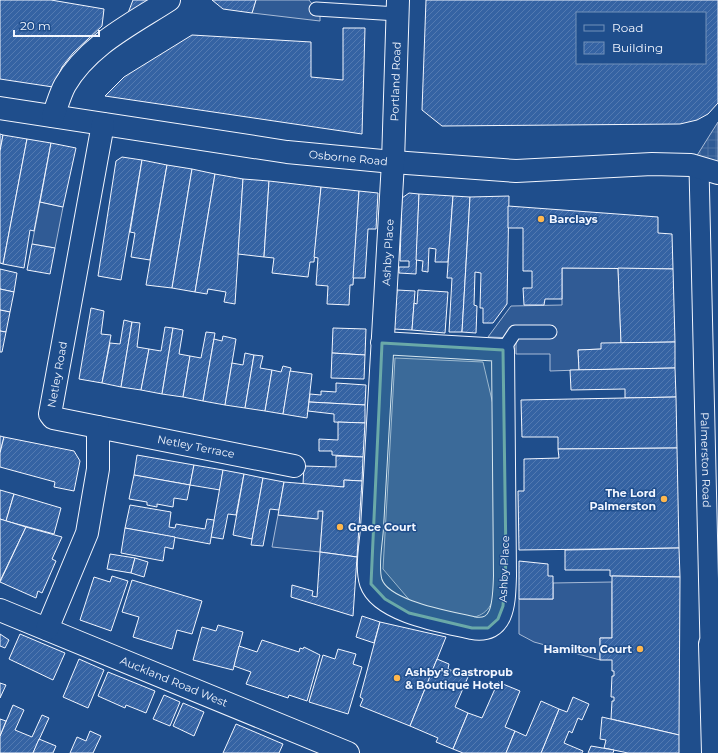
<svg xmlns="http://www.w3.org/2000/svg" width="718" height="753" font-family="Montserrat,sans-serif">
<defs>
<pattern id="plaza-grid" width="8" height="8" patternUnits="userSpaceOnUse"><rect width="8" height="8" fill="#305b95"/><path d="M0 4h8M4 0v8" fill="none" stroke="#4e73a5"/></pattern>
<pattern id="building-hatch" width="6" height="6" patternUnits="userSpaceOnUse"><rect width="6" height="6" fill="#3563a3"/><path d="M-1 1l2-2M0 6l6-6M5 7l2-2" fill="none" stroke="#537ab1"/></pattern>
</defs>
<rect width="100%" height="100%" fill="#1f4e8c"/>
<g fill="#305b95" stroke="#a8bbd7">
<polygon points="256,0 309,0 320,14 320,21 252,13"/>
<polygon points="40,202 63,207 55,248 32,244"/>
<polygon points="562,268 618,268 621,343 601,349 578,350 579,370 550,371 550,354 516,354 516,338 488,337 511,306 562,305"/>
<path d="M395 358 483 362 495 413 497 586C493 603 489 615 470 618L412 603 383 569Z"/>
<polygon points="318,511 323,511 320,552 272,547 278,515 317,519"/>
<polygon points="612,582 612,638 600,638 600,660 534,642 519,634 519,599 553,599 553,583"/>
</g>
<polygon fill="url(#plaza-grid)" stroke="#a8bbd7" points="718,122 718,173 691,165"/>
<g fill="url(#building-hatch)" stroke="#f2f6ff" fill-rule="evenodd">
<polygon points="0,0 51,0 104,9 102,26 73,53 62,67 53,87 0,79"/>
<polygon points="133,0 150,0 128,13"/>
<polygon points="212,0 256,0 252,13 223,9"/>
<path d="M426 0H718V103L708 114 697 120 680 124 442 126 422 110ZM577 13H705V63H577Z"/>
<polygon points="343,28 365,28 362,134 105,96 124,77 192,35 311,42 311,77 343,80"/>
<polygon points="0,134 3,135 0,151"/>
<polygon points="3,135 27,139 3,264 0,263 0,151"/>
<polygon points="27,139 51,143 34,231 30,230 24,268 3,264"/>
<polygon points="51,143 76,148 63,207 40,202"/>
<polygon points="122,157 142,160 121,280 98,276 116,161"/>
<polygon points="142,160 167,165 150,260 131,257 135,233 130,232"/>
<polygon points="167,165 192,169 172,288 146,285"/>
<polygon points="192,169 215,174 195,292 172,288"/>
<polygon points="215,174 243,179 235,304 224,302 226,292 208,289 207,294 195,292"/>
<polygon points="243,179 269,181 264,257 238,254"/>
<polygon points="269,181 321,187 314,262 310,262 308,277 272,273 274,258 264,257"/>
<polygon points="321,187 359,191 353,285 350,285 349,305 327,304 328,286 316,285 318,258 314,257"/>
<polygon points="359,191 378,193 376,229 368,229 365,278 353,278"/>
<polygon points="409,193 419,194 416,274 399,273 399,267 409,267 409,261 400,261 402,198"/>
<polygon points="419,194 453,196 448,262 435,262 436,249 429,248 428,272 422,271 423,261 416,260"/>
<polygon points="453,196 470,197 462,332 449,332 452,278 447,278"/>
<polygon points="509,196 507,304 493,323 483,323 483,308 480,308 481,273 475,272 474,305 477,306 476,333 462,332 470,197"/>
<polygon points="508,206 658,217 658,233 672,234 673,269 562,268 562,299 545,299 544,305 524,305 523,288 532,288 532,271 523,271 523,228 508,228"/>
<polygon points="32,244 55,248 50,274 27,270"/>
<polygon points="618,268 673,269 675,342 621,343"/>
<polygon points="0,269 17,273 14,292 0,289"/>
<polygon points="0,289 14,292 10,312 0,310"/>
<polygon points="397,290 415,291 412,330 394,329"/>
<polygon points="418,290 448,292 445,333 412,330 414,303 417,304"/>
<polygon points="91,308 104,311 101,334 111,335 102,383 79,379"/>
<polygon points="0,310 10,312 6,332 0,331"/>
<polygon points="124,320 132,322 121,387 102,383 110,343 120,344"/>
<polygon points="132,322 140,323 137,347 149,349 141,390 121,387"/>
<polygon points="165,327 173,328 162,394 141,390 149,349 161,351"/>
<polygon points="173,328 183,330 179,354 190,356 183,397 162,394"/>
<polygon points="333,328 366,329 365,355 332,353"/>
<polygon points="0,331 6,332 2,352 0,352"/>
<polygon points="206,332 215,333 203,401 183,397 190,356 201,358"/>
<polygon points="223,336 236,339 225,405 203,401 214,339 222,341"/>
<polygon points="675,342 675,368 579,370 578,350 601,349 601,343"/>
<polygon points="245,353 254,355 245,408 225,405 232,363 243,365"/>
<polygon points="332,353 365,355 364,379 331,378"/>
<polygon points="254,355 263,356 260,368 272,370 265,411 245,408"/>
<polygon points="283,366 291,368 283,414 265,411 272,370 281,372"/>
<polygon points="675,368 676,397 625,398 625,389 571,390 570,370"/>
<polygon points="290,371 312,374 307,418 283,414"/>
<polygon points="336,383 366,385 365,405 309,402 310,394 321,395 321,391 336,392"/>
<polygon points="676,397 677,448 558,449 558,437 522,437 521,400"/>
<polygon points="309,402 365,405 365,423 334,422 334,414 308,411"/>
<polygon points="338,422 365,423 363,457 332,455 332,451 319,451 319,439 338,440"/>
<polygon points="0,436 4,437 0,453"/>
<polygon points="4,437 74,451 80,461 74,491 54,487 55,482 0,467 0,453"/>
<polygon points="677,448 679,548 519,550 518,491 524,491 524,459 559,458 558,449"/>
<polygon points="137,455 194,465 190,485 134,475"/>
<polygon points="336,456 363,457 362,481 344,480 344,487 303,484 304,466 336,467"/>
<polygon points="194,465 223,470 220,490 190,485"/>
<polygon points="223,470 244,474 236,515 228,514 223,539 211,537"/>
<polygon points="244,474 263,478 252,539 233,535"/>
<polygon points="134,475 190,485 187,500 174,498 173,507 157,504 157,507 147,505 147,502 129,499"/>
<polygon points="263,478 284,482 279,510 270,509 263,546 251,545"/>
<polygon points="344,480 362,481 357,557 320,552 323,511 318,511 318,519 278,515 284,482 344,487"/>
<polygon points="0,490 14,494 6,521 0,519"/>
<polygon points="14,494 61,508 54,534 6,521"/>
<polygon points="130,505 171,512 169,527 175,528 176,524 205,529 207,519 214,520 210,544 125,528"/>
<polygon points="0,519 26,527 0,581"/>
<polygon points="26,527 62,537 52,559 56,561 42,593 38,591 36,598 0,582"/>
<polygon points="125,528 175,537 173,549 165,547 163,561 121,553"/>
<polygon points="679,548 680,577 610,576 610,570 565,570 565,550"/>
<polygon points="320,552 357,557 353,616 291,597 292,585 313,591 312,596 317,597"/>
<polygon points="110,554 135,558 131,573 107,569"/>
<polygon points="135,558 148,562 144,577 131,573"/>
<polygon points="519,561 548,564 548,576 553,576 553,599 519,599"/>
<polygon points="112,576 128,581 111,631 80,620 94,577 110,582"/>
<polygon points="612,576 680,577 679,735 611,719 612,701 614,701 614,697 611,697 612,676 614,676 614,671 612,671 612,660 600,660 600,638 612,638"/>
<polygon points="132,580 202,601 192,634 177,630 172,649 133,637 139,617 122,612"/>
<polygon points="362,616 380,622 374,643 356,637"/>
<polygon points="380,622 446,637 410,726 360,706 363,699 360,697"/>
<polygon points="218,625 243,632 233,670 193,660 202,627 216,631"/>
<polygon points="0,634 9,640 5,648 0,646"/>
<polygon points="20,634 65,653 53,680 9,659"/>
<polygon points="262,640 299,652 300,648 303,649 304,647 320,655 307,701 289,695 288,698 246,684 251,672 234,666 239,646 257,652"/>
<polygon points="338,649 356,654 353,664 362,667 348,714 309,702 323,655 335,659"/>
<polygon points="79,659 104,670 88,708 63,697"/>
<polygon points="437,659 449,664 448,669 468,677 455,707 468,713 453,749 436,742 438,738 410,726"/>
<polygon points="108,672 155,691 146,713 126,705 125,708 98,696"/>
<polygon points="498,682 520,691 505,727 515,731 506,753 463,753 453,749 468,713 482,718"/>
<polygon points="0,683 6,685 0,698"/>
<polygon points="164,695 180,702 170,726 153,719"/>
<polygon points="573,697 589,704 582,720 578,718 572,733 569,731 564,743 583,751 582,753 541,753 559,709 567,712"/>
<polygon points="541,701 559,709 541,753 506,753 515,731 526,736"/>
<polygon points="183,703 204,712 194,736 173,726"/>
<polygon points="13,705 24,710 15,730 32,737 42,715 49,718 33,753 0,753 0,736"/>
<polygon points="602,717 679,735 679,753 628,753 604,748 606,740 600,739"/>
<polygon points="0,719 6,721 0,736"/>
<polygon points="236,724 283,744 279,753 223,753"/>
<polygon points="90,731 101,736 93,753 70,753 77,737 86,741"/>
<polygon points="39,739 56,746 53,753 33,753"/>
<polygon points="591,746 614,750 613,753 588,753"/>
</g>
<g fill="none" stroke-linecap="round" stroke-linejoin="round">
<g stroke="#f2f6ff" stroke-width="15">
<g id="service">
<polyline points="316,9 398,14"/>
<polyline points="503,350 515,332 550,332"/>
</g>
</g>
<g stroke="#f2f6ff" stroke-width="21">
<g id="pedestrian">
<path id="s1" d="M699 168 710 644"/>
</g>
</g>
<g stroke="#f2f6ff" stroke-width="24">
<g id="minor">
<path id="s2" d="M0 108 287 152 393 162 516 171 652 164 691 165 718 173"/>
<path d="M53 116C57 106 60 94 65 85 88 45 132 24 169 0"/>
<path id="s3" d="M382 343 503 350 505 576C504 600 505 634 472 628 446 622 381 612 371 583 366 567 371 544 372 528L393 162 398 0"/>
<path id="s4" d="M98 427 294 466"/>
<path id="s5" d="M0 610 348 753"/>
<path id="s6" d="M47 629 87 533 98 469V427L53 418 50 414 103 124"/>
<polyline points="713,753 710,644 718,644"/>
</g>
</g>
<use href="#service" stroke="#1f4e8c" stroke-width="13"/>
<use href="#pedestrian" stroke="#1f4e8c" stroke-width="19"/>
<use href="#minor" stroke="#1f4e8c" stroke-width="22"/>
</g>
<path fill="#6aa9a8" fill-opacity="0.2" stroke="#6aa9a8" stroke-width="3" stroke-linejoin="round" d="M382 343 503 350 506 561 503 606 498 619 488 628H472L409 613 385 599 371 584Z"/>
<g fill="#ffb74d" stroke="#1f4e8c" stroke-width="1.5">
<circle cx="541" cy="219" r="4"/>
<circle cx="664" cy="499" r="4"/>
<circle cx="340" cy="527" r="4"/>
<circle cx="640" cy="649" r="4"/>
<circle cx="397" cy="678" r="4"/>
</g>
<g text-anchor="middle" stroke-width="3" stroke-linejoin="round" paint-order="stroke">
<g font-size="11" fill="#f2f6ff" stroke="#1f4e8c">
<text dy="4" stroke="none"><textPath href="#s3" startOffset="1037">Portland Road</textPath></text>
<text dy="4" stroke="none"><textPath href="#s2" startOffset="352">Osborne Road</textPath></text>
<text dy="4" stroke="none"><textPath href="#s3" startOffset="866">Ashby Place</textPath></text>
<text dy="4" stroke="none"><textPath href="#s6" startOffset="302">Netley Road</textPath></text>
<text dy="4" stroke="none"><textPath href="#s4" startOffset="100">Netley Terrace</textPath></text>
<text dy="4" stroke="none"><textPath href="#s1" startOffset="292">Palmerston Road</textPath></text>
<text transform="translate(504 569) rotate(-88)" y="4">Ashby Place</text>
<text dy="4" stroke="none"><textPath href="#s5" startOffset="188">Auckland Road West</textPath></text>
</g>
<g font-size="11" font-weight="bold" fill="#f2f6ff" stroke="#1f4e8c" text-anchor="start">
<text x="549" y="223">Barclays</text>
<text x="656" y="497" text-anchor="end">The Lord<tspan x="656" dy="13">Palmerston</tspan></text>
<text x="348" y="531">Grace Court</text>
<text x="632" y="653" text-anchor="end">Hamilton Court</text>
<text x="405" y="676">Ashby's Gastropub<tspan x="405" dy="13">&amp; Boutique Hotel</tspan></text>
</g>
</g>
<rect x="576" y="12" width="130" height="52" fill="#1f4e8c" stroke="#7391ba"/>
<rect x="584" y="25" width="20" height="6" fill="#1f4e8c" stroke="#7391ba"/>
<text x="612" y="32" font-size="12" fill="#f2f6ff">Road</text>
<rect x="584" y="42" width="20" height="12" fill="url(#building-hatch)" stroke="#7391ba"/>
<text x="612" y="52" font-size="12" fill="#f2f6ff">Building</text>
<path d="M14 30v6h85v-6" fill="none" stroke="#f2f6ff" stroke-width="2"/>
<text x="20" y="30" font-size="12" fill="#f2f6ff" stroke="#1f4e8c" stroke-width="3" paint-order="stroke">20 m</text>
</svg>
